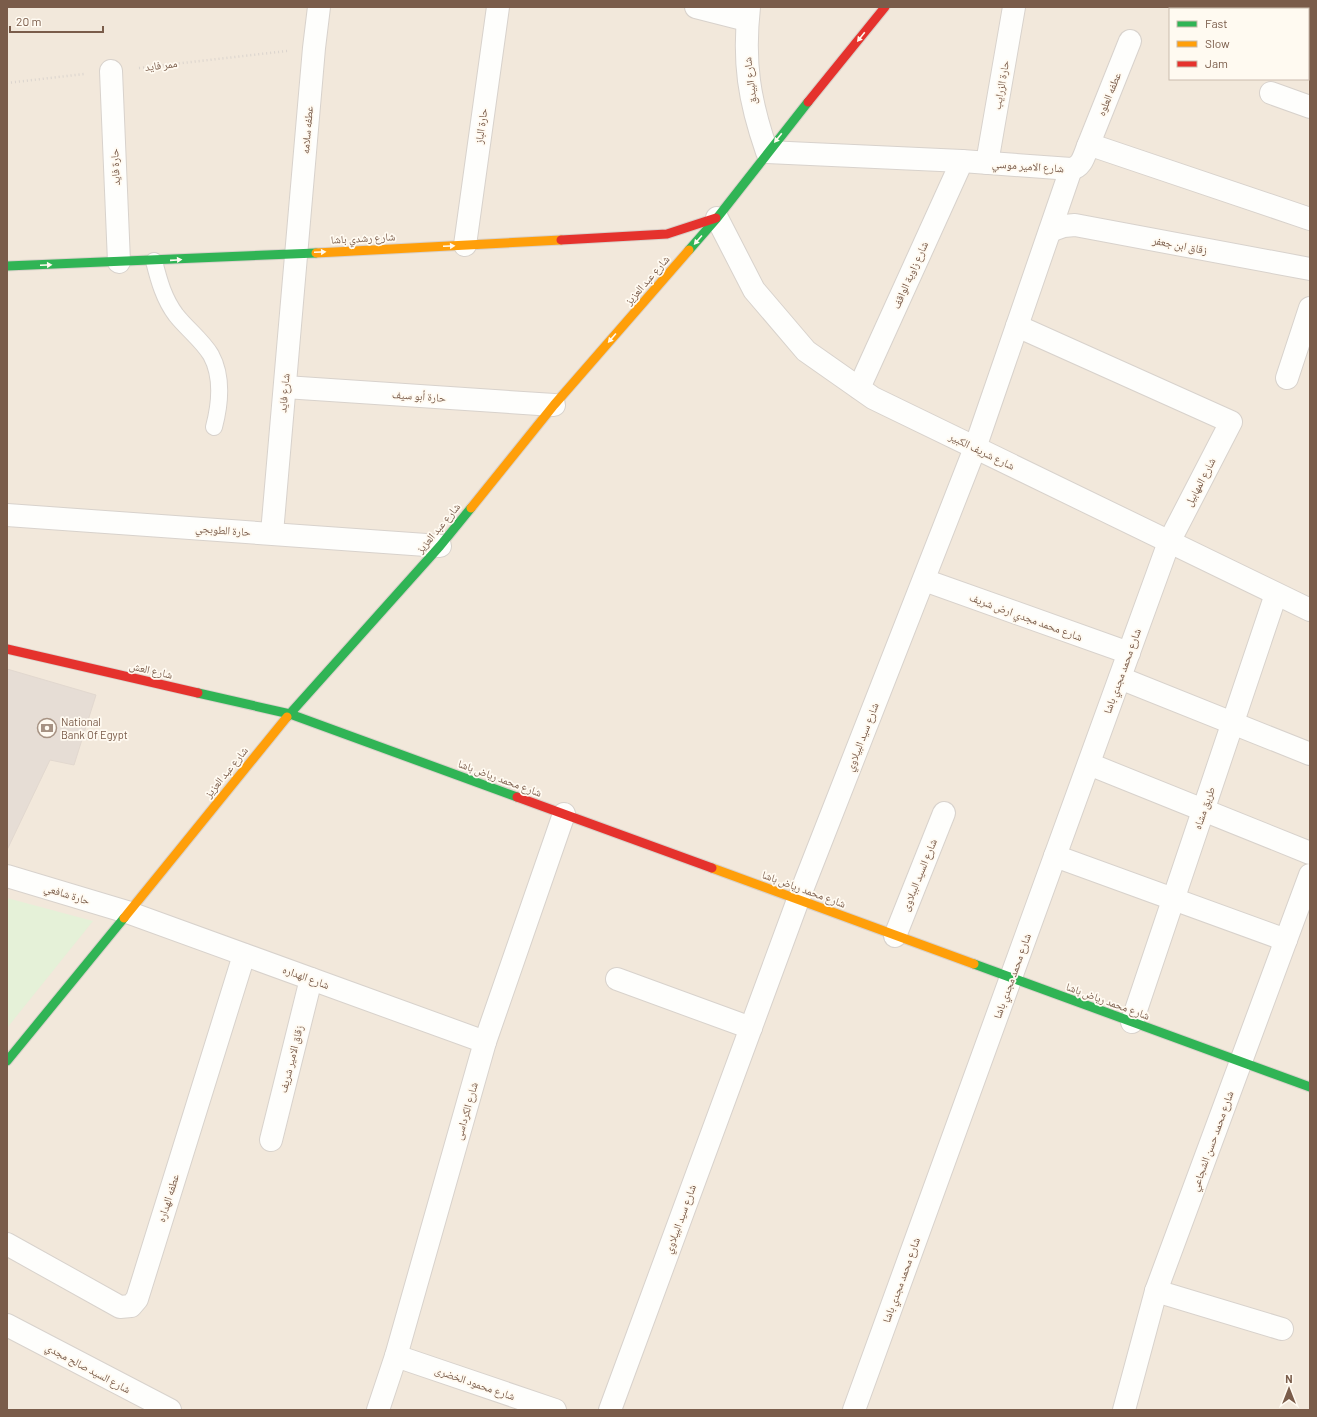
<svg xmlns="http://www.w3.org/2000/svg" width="1317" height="1417" font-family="Barlow,'Noto Naskh Arabic',sans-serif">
<rect width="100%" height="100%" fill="#f9f5ee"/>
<path fill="#f2e8db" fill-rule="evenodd" d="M7 7H1310V1410H7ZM1170 9H1308V79H1170Z"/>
<polygon fill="#e5f1d8" points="7,898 93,921 7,1028"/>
<polygon fill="#e6ddd5" stroke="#e2d8cf" points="7,669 96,695 74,765 50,760 7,850"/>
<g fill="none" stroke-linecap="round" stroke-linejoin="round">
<g stroke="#d8d2cc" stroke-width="18">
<path id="lane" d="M154 261C159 281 164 299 176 315 187 329 202 340 211 355 223 377 220 404 214 427"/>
</g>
<g stroke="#d8d2cc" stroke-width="24">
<g id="street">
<polyline points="696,7 747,20"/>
<path d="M749 7C743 62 749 100 767 152L962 161 1071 169C1082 167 1084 156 1088 146L1091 145 1310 219"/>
<polyline points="1245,9 1246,7"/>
<polyline points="111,71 119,262"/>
<polyline points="1271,93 1310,107"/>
<polyline points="1088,146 1130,41"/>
<polyline points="987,163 1014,7"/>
<polyline points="717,218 754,290 806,351 873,398 1310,610"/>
<polyline points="1050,231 1064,226 1075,225 1310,269"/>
<polyline points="465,245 498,7"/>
<polyline points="1287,378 1310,308"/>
<polyline points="285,387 554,405"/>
<polyline points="859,388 962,161"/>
<polyline points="7,515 440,546"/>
<polyline points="272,533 314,48 319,7"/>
<polyline points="924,580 1129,653"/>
<polyline points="1120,678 1310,754"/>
<polyline points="1089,764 1310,853"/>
<polyline points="1055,856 1286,940"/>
<polyline points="7,876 127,912 485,1042"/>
<polyline points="895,936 944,813"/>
<polyline points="617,979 751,1028"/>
<polyline points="1132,1022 1276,594"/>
<polyline points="271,1140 311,979"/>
<polyline points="7,1244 120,1307 131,1306 137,1299 244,955"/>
<polyline points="1156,1291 1282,1329"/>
<polyline points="7,1325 170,1410"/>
<polyline points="396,1356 555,1410"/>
<polyline points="378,1410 396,1356 485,1042 564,814"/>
<polyline points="610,1410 798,900 975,448 1071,169"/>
<polyline points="854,1410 1169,542 1231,422 1017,326"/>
<polyline points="1124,1410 1156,1291 1310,875"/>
</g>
</g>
<g stroke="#d9d1ca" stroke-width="11">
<g id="fast">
<polyline points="689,250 717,218 808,102"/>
<polyline points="7,266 316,253"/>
<polyline points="198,693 290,714 517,797"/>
<polyline points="287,717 440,546 471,508"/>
<polyline points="974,964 1310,1087"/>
<polyline points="7,1061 124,918"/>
</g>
</g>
<g stroke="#d9d1ca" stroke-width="11">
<g id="slow">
<polyline points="316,253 561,240"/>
<polyline points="471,508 554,405 689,250"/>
<polyline points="712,868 974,964"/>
<polyline points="124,918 287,717"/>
</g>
</g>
<g stroke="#d9d1ca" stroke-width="11">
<g id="jam">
<polyline points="808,102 885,7"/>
<polyline points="561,240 667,234 716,218"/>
<polyline points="7,649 198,693"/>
<polyline points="517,797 712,868"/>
</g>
</g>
<g stroke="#dbd4ce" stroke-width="2.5" stroke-dasharray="1 3" stroke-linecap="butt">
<polyline points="139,68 287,51"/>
<polyline points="7,83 84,74"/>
</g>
<use href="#lane" stroke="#fefefc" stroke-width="16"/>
<use href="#street" stroke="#fefefc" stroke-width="22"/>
<use href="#fast" stroke="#30b455" stroke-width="9"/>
<use href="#slow" stroke="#ff9f0a" stroke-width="9"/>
<use href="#jam" stroke="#e5322d" stroke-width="9"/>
</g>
<defs><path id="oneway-solid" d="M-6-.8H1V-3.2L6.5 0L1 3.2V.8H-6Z"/></defs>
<g fill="#fffaf1">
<use href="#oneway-solid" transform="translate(861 37) rotate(129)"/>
<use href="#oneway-solid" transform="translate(778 138) rotate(129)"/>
<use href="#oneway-solid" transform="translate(698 240) rotate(131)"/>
<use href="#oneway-solid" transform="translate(449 246) rotate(-3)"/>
<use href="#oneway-solid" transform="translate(320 252) rotate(-3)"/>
<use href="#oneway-solid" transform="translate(176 260) rotate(-4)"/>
<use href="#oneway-solid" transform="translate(46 265) rotate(-2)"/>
<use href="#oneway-solid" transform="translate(612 338) rotate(131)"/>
</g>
<defs>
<g id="bank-ring" transform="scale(1)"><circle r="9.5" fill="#fffaf1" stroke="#a69283" stroke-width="1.5"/><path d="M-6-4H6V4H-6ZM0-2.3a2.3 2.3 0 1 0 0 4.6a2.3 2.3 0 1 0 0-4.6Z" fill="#a69283"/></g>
</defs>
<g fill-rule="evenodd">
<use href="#bank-ring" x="47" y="728"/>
</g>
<g text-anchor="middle" stroke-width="3.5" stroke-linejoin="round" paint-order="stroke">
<g font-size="11" fill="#7a5c4a" stroke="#fffaf1">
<text transform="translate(161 65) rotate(-7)" y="4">ممر فايد</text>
<text transform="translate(750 81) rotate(-97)" y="4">شارع البيدق</text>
<text transform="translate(1001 85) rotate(-80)" y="4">حارة الزرايب</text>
<text transform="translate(1109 94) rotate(-68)" y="4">عطفه العلوه</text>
<text transform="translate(481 126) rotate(-82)" y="4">حارة الباز</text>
<text transform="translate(307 130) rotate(-85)" y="4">عطفه سلامه</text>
<text transform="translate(1028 166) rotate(4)" y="4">شارع الامير موسي</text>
<text transform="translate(115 167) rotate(-93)" y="4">حارة فايد</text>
<text transform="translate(363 238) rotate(-3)" y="4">شارع رشدي باشا</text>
<text transform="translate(1180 245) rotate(11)" y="4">زقاق ابن جعفر</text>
<text transform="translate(910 275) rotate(-66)" y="4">شارع زاوية الواقف</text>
<text transform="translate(647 280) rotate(-49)" y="4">شارع عبد العزيز</text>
<text transform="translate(284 393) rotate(-85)" y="4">شارع فايد</text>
<text transform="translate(419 396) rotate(4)" y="4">حارة أبو سيف</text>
<text transform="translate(982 451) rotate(26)" y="4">شارع شريف الكبير</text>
<text transform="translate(1200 482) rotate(-62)" y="4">شارع المهابيل</text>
<text transform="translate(438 528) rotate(-50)" y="4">شارع عبد العزيز</text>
<text transform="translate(223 530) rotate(4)" y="4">حارة الطوبجي</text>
<text transform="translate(1026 617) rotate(20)" y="4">شارع محمد مجدي ارض شريف</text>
<text transform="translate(151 670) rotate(13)" y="4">شارع العش</text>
<text transform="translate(1122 671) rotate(-70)" y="4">شارع محمد مجدي باشا</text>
<text transform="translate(862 737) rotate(-69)" y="4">شارع سيد البيلاوي</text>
<text transform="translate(226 772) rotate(-51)" y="4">شارع عبد العزيز</text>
<text transform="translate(500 778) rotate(20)" y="4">شارع محمد رياض باشا</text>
<text transform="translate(1204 808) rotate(-71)" y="4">طريق مشاه</text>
<text transform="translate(919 875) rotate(-68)" y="4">شارع السيد الببلاوى</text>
<text transform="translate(804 889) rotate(20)" y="4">شارع محمد رياض باشا</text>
<text transform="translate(67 894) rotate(17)" y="4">حارة شافعي</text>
<text transform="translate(1012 976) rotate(-70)" y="4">شارع محمد مجدي باشا</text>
<text transform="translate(306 977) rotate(20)" y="4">شارع الهداره</text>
<text transform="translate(1108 1001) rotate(20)" y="4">شارع محمد رياض باشا</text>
<text transform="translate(291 1059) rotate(-76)" y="4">زقاق الامير شريف</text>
<text transform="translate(466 1111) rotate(-74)" y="4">شارع الكرداسى</text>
<text transform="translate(1212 1141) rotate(-70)" y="4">شارع محمد حسن الشجاعي</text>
<text transform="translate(168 1198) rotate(-73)" y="4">عطفه الهداره</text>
<text transform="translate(680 1219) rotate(-70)" y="4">شارع سيد البيلاوي</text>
<text transform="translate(901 1280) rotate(-70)" y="4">شارع محمد مجدي باشا</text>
<text transform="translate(88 1368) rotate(28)" y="4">شارع السيد صالح مجدي</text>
<text transform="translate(475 1383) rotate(19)" y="4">شارع محمود الخضرى</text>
</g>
<g font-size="11" fill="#7a5c4a" stroke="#fffaf1" text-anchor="start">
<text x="61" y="726">National<tspan x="61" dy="13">Bank Of Egypt</tspan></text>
</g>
</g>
<rect width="1317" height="1417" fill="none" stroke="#7a5c4a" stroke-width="16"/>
<rect x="1169" y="8" width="140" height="72" fill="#fffaf1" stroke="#cabbae"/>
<rect x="1177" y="21" width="20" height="6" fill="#30b455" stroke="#cabbae"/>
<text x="1205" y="28" font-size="12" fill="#7a5c4a">Fast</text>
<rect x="1177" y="41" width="20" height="6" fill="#ff9f0a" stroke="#cabbae"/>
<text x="1205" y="48" font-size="12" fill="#7a5c4a">Slow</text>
<rect x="1177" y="61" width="20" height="6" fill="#e5322d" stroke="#cabbae"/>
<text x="1205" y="68" font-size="12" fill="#7a5c4a">Jam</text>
<g transform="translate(1289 1389)" stroke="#fffaf1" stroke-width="3" paint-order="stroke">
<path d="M0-3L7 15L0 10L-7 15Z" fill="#7a5c4a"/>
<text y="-6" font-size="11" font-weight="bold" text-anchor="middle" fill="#7a5c4a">N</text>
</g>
<path d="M10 26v6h93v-6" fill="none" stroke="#7a5c4a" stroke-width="2"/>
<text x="16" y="26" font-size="12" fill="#7a5c4a" stroke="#fffaf1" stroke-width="3" paint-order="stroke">20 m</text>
</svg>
